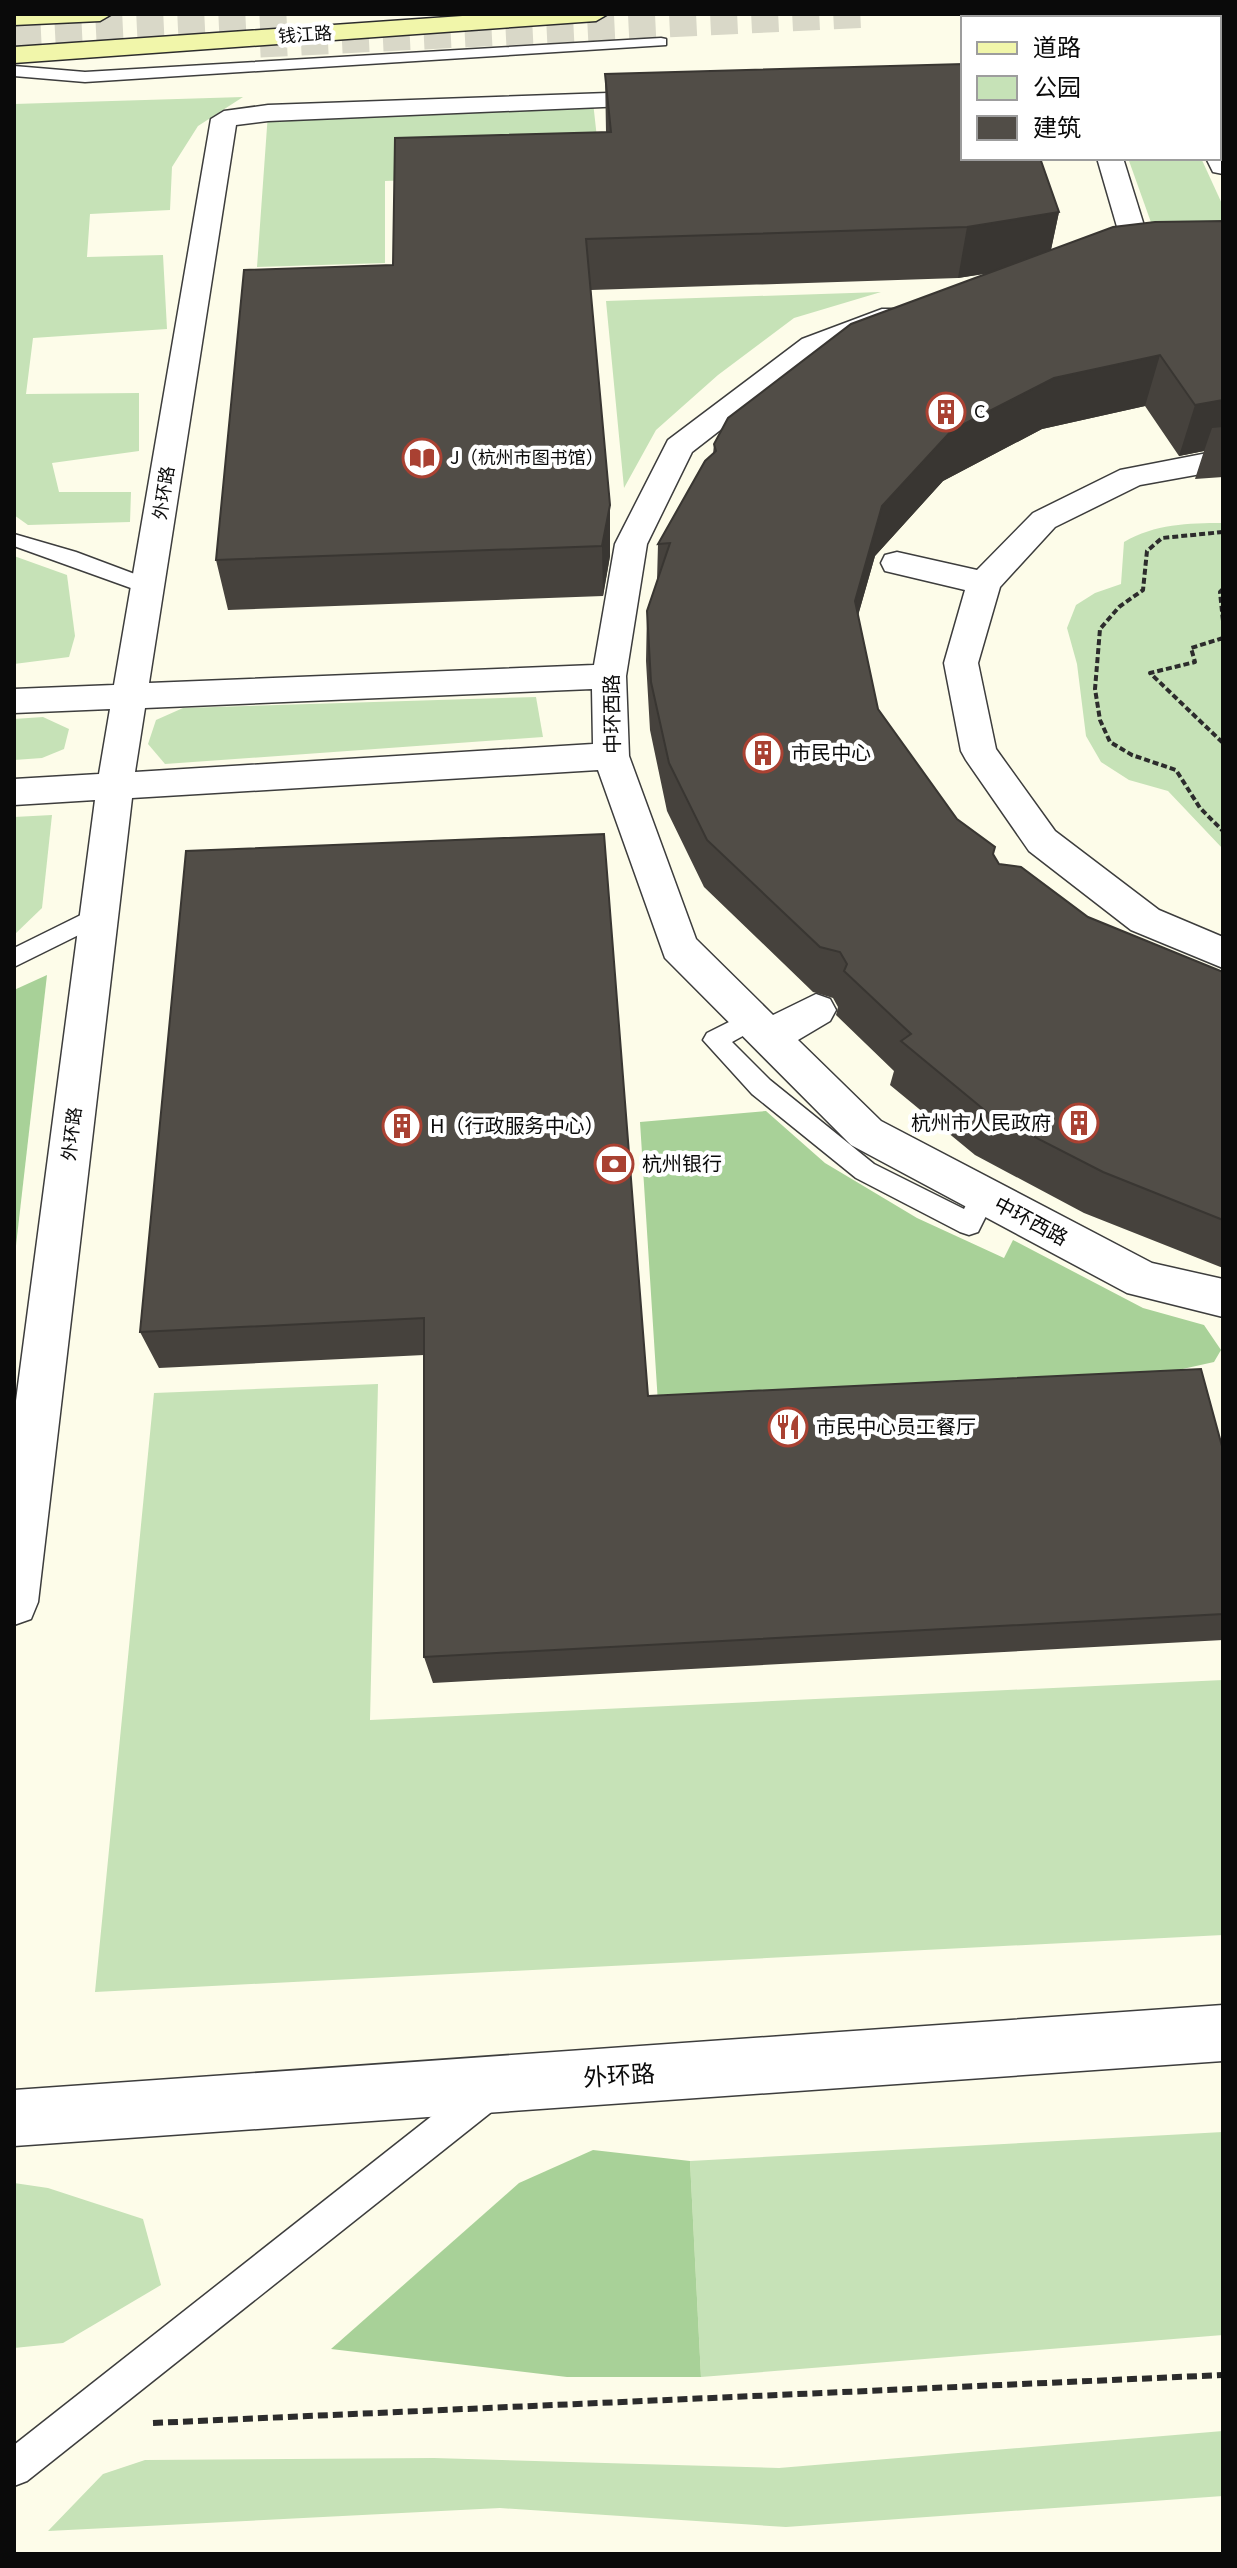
<svg xmlns="http://www.w3.org/2000/svg" width="1237" height="2568" font-family="Georgia,'Noto Sans SC',serif">
<rect width="100%" height="100%" fill="#fdfce9"/>
<g fill="#c6e2b7">
<polygon points="243,97 198,126 172,167 170,210 90,214 87,257 163,255 167,329 33,338 26,394 139,393 139,451 52,463 59,492 131,492 130,522 28,525 14,515 14,104"/>
<polygon points="593,102 601,174 385,181 385,263 257,267 268,113"/>
<polygon points="1128,158 1201,158 1223,206 1223,239 1158,242"/>
<polygon points="881,292 794,318 718,375 656,430 624,488 606,301"/>
<path d="M1223 523V849L1168 791 1129 780 1101 762 1086 736 1077 664 1067 628 1076 605 1095 593 1121 584 1124 542C1155 524 1188 523 1223 523Z"/>
<polygon points="14,556 67,575 75,636 69,657 14,664"/>
<polygon points="536,697 543,737 165,764 148,744 156,720 183,708"/>
<polygon points="43,717 69,729 64,749 42,758 14,760 14,719"/>
<polygon points="52,815 42,908 14,935 14,817"/>
<polygon points="378,1384 370,1720 1223,1680 1223,1935 95,1992 154,1393"/>
<polygon points="1223,2132 1223,2335 701,2377 690,2161"/>
<polygon points="14,2183 48,2188 143,2219 161,2285 63,2343 14,2348"/>
<polygon points="1223,2431 1223,2496 786,2527 500,2508 48,2531 103,2474 145,2460 434,2458 779,2468"/>
</g>
<g fill="#a8d198">
<polygon points="47,975 14,1263 14,990"/>
<polygon points="766,1111 825,1163 917,1218 1004,1258 1013,1240 1143,1308 1204,1325 1221,1350 1214,1362 1178,1370 1165,1392 659,1419 640,1122"/>
<polygon points="593,2150 690,2161 701,2377 567,2377 331,2349 519,2183"/>
</g>
<g fill="none" stroke-linecap="round" stroke-linejoin="round">
<g stroke="#d9d8c8" stroke-width="27" stroke-dasharray="27 14" stroke-linecap="butt">
<polyline points="14,33 300,19"/>
<polyline points="260,44 869,14"/>
</g>
<g stroke="#3d3d3d" stroke-width="3">
<g id="lane">
<polygon points="661,38 666,39 666,45 85,82 14,76 14,66 85,72"/>
<polygon points="14,534 76,552 156,582 159,587 156,592 142,592 14,546"/>
<polygon points="99,906 107,909 110,915 107,921 14,967 14,948"/>
<polygon points="751,1011 759,1013 763,1020 759,1027 732,1042 770,1080 874,1164 964,1209 974,1189 983,1185 992,1189 996,1196 978,1232 969,1235 960,1232 856,1178 752,1094 703,1040 707,1033"/>
<polygon points="487,2077 499,2082 504,2094 499,2106 27,2481 14,2486 14,2445 475,2082"/>
</g>
</g>
<g stroke="#3d3d3d" stroke-width="3">
<g id="street">
<polygon points="1028,14 1053,14 1055,18 1030,18"/>
<polygon points="1128,14 1152,14 1154,18 1130,18"/>
<rect x="1219" y="69" width="4" height="16"/>
<path d="M665 91 678 99 674 104 268 121 236 125 149 683 594 665 615 544 668 440 802 339 882 309H902L907 315 902 321 822 351 692 452 647 544 626 676 629 756 696 939 773 1015 816 994 830 999 836 1010 830 1021 798 1040 881 1121 1152 1263 1223 1279V1317L1127 1293 851 1145 665 958 598 770 132 798 38 1602 31 1619 14 1625V1416L95 800 14 805V779L99 774 110 709 14 713V689L114 685 211 119 224 111 268 105ZM592 689 593 744 135 772 145 708Z"/>
<polygon points="1219,150 1223,151 1223,174 1213,172 1206,158 1219,158"/>
<polygon points="1097,158 1123,158 1155,261 1151,267 1131,267 1127,261"/>
<polygon points="1223,450 1223,470 1140,485 1055,527 1000,587 978,663 996,749 1055,831 1159,910 1223,937 1223,968 1131,930 1029,851 966,760 961,751 944,663 965,590 885,571 881,563 885,555 897,552 977,570 1033,513 1120,470"/>
<polygon points="1223,2005 1223,2061 14,2146 14,2090"/>
</g>
</g>
<g stroke="#2c2c2c" stroke-width="3">
<g id="secondary">
<polygon points="14,14 112,14 100,21 14,25"/>
<polygon points="491,14 608,14 596,21 14,63 14,47"/>
</g>
</g>
<g stroke="#2c2c2c" stroke-width="4" stroke-dasharray="6 3" stroke-linecap="butt">
<polyline points="1223,532 1162,538 1147,551 1143,590 1119,607 1100,629 1095,689 1100,720 1110,742 1132,755 1176,770 1200,808 1223,831"/>
<polyline points="1223,589 1220,592 1223,621"/>
<polyline points="1223,638 1191,648 1195,662 1150,673 1223,743"/>
</g>
<polyline stroke="#2c2c2c" stroke-width="6" stroke-dasharray="10 5" stroke-linecap="butt" points="153,2423 1223,2375"/>
<use href="#lane" fill="#fff" fill-rule="evenodd"/>
<use href="#street" fill="#fff" fill-rule="evenodd"/>
<use href="#secondary" fill="#f1f6aa" fill-rule="evenodd"/>
</g>
<g fill="#46423d">
<polygon points="605,74 1059,212 1051,250 1223,221 1223,477 1195,479 1204,451 1179,456 1145,406 1042,429 943,481 875,556 858,615 878,709 957,819 993,854 999,864 1088,917 1223,972 1223,1268 1084,1213 975,1155 890,1085 894,1071 836,1015 838,1007 833,998 813,992 704,887 667,811 650,730 646,661 647,611 657,581 658,544 713,454 714,444 991,273 958,278 591,290 610,556 603,596 228,610 216,560 393,265 606,132"/>
<polygon points="186,851 648,1396 1223,1450 1223,1640 433,1683 424,1657 424,1355 159,1368 140,1332"/>
</g>
<g fill="#393632">
<polygon points="1059,212 1048,263 958,278 967,227"/>
<polygon points="1160,355 1145,406 1042,429 943,481 875,556 848,651 855,601 882,506 952,430 1054,378"/>
<polygon points="1223,400 1223,427 1212,428 1204,451 1179,456 1195,405"/>
<polygon points="610,505 610,556 603,596 602,546"/>
</g>
<g fill="#514d47" stroke="#393632" stroke-width="2">
<polygon points="963,64 963,158 1040,158 1059,212 967,227 586,239 610,505 602,546 216,560 244,270 393,265 395,138 611,132 605,74"/>
<polygon points="1223,221 1223,400 1195,405 1160,355 1054,378 952,430 882,506 855,601 878,709 957,819 995,847 993,854 999,864 1021,867 1088,917 1223,972 1223,1220 1103,1172 988,1113 901,1041 911,1034 844,971 847,964 840,952 820,947 707,840 669,763 651,682 647,611 670,543 658,544 705,461 716,451 714,444 728,418 851,324 1113,227 1155,222"/>
<polygon points="604,834 648,1396 1201,1369 1223,1450 1223,1614 424,1657 424,1318 140,1332 186,851"/>
</g>
<defs>
<g id="building-ring" transform="scale(2)"><circle r="9.5" fill="#fff" stroke="#a94132" stroke-width="1.5"/><path d="M-4-6H4V6H1V3H-1V6H-4ZM-2.5-4.3h1.7v1.8h-1.7ZM.8-4.3h1.7v1.8H.8ZM-2.5-1h1.7V.8h-1.7ZM.8-1h1.7V.8H.8Z" fill="#a94132"/></g>
<g id="library-ring" transform="scale(2)"><circle r="9.5" fill="#fff" stroke="#a94132" stroke-width="1.5"/><path d="M-6-4Q-3-5.5-.7-3.5V5Q-3 3-6 4ZM6-4Q3-5.5 .7-3.5V5Q3 3 6 4Z" fill="#a94132"/></g>
<g id="bank-ring" transform="scale(2)"><circle r="9.5" fill="#fff" stroke="#a94132" stroke-width="1.5"/><path d="M-6-4H6V4H-6ZM0-2.3a2.3 2.3 0 1 0 0 4.6a2.3 2.3 0 1 0 0-4.6Z" fill="#a94132"/></g>
<g id="restaurant-ring" transform="scale(2)"><circle r="9.5" fill="#fff" stroke="#a94132" stroke-width="1.5"/><path d="M-5-6h1v4h1v-4h1v4h1v-4h1v5L-1.5 .5V6h-2V.5L-5-1ZM5-6V6H3V1.5H1.5Q1.5-4 5-6Z" fill="#a94132"/></g>
</defs>
<g fill-rule="evenodd">
<use href="#building-ring" x="946" y="412"/>
<use href="#library-ring" x="422" y="458"/>
<use href="#building-ring" x="763" y="753"/>
<use href="#building-ring" x="1079" y="1123"/>
<use href="#building-ring" x="402" y="1126"/>
<use href="#bank-ring" x="614" y="1164"/>
<use href="#restaurant-ring" x="788" y="1427"/>
</g>
<g text-anchor="middle" stroke-width="8" stroke-linejoin="round" paint-order="stroke">
<g font-size="18" fill="#0a0a0a" stroke="#fff">
<text transform="translate(305 35) rotate(-4)" y="6">钱江路</text>
<text transform="translate(164 493) rotate(-81)" y="6">外环路</text>
<text transform="translate(72 1134) rotate(-83)" y="6">外环路</text>
</g>
<g font-size="18" fill="#0a0a0a" stroke="#fff" text-anchor="start">
<text x="974" y="418">C</text>
<text x="450" y="464">J（杭州市图书馆）</text>
</g>
<g font-size="20" fill="#0a0a0a" stroke="#fff">
<text transform="translate(612 714) rotate(-91)" y="7">中环西路</text>
<text transform="translate(1031 1221) rotate(28)" y="7">中环西路</text>
</g>
<g font-size="20" fill="#0a0a0a" stroke="#fff" text-anchor="start">
<text x="791" y="760">市民中心</text>
<text x="1051" y="1130" text-anchor="end">杭州市人民政府</text>
<text x="430" y="1133">H（行政服务中心）</text>
<text x="642" y="1171">杭州银行</text>
<text x="816" y="1434">市民中心员工餐厅</text>
</g>
<g font-size="24" fill="#0a0a0a" stroke="#fff">
<text transform="translate(619 2076) rotate(-4)" y="8">外环路</text>
</g>
</g>
<rect width="1237" height="2568" fill="none" stroke="#0a0a0a" stroke-width="32"/>
<rect x="961" y="16" width="260" height="144" fill="#ffffff" stroke="#9d9d9d" stroke-width="2"/>
<rect x="977" y="42" width="40" height="12" fill="#f1f6aa" stroke="#9d9d9d" stroke-width="2"/>
<text x="1033" y="56" font-size="24" fill="#0a0a0a">道路</text>
<rect x="977" y="76" width="40" height="24" fill="#c6e2b7" stroke="#9d9d9d" stroke-width="2"/>
<text x="1033" y="96" font-size="24" fill="#0a0a0a">公园</text>
<rect x="977" y="116" width="40" height="24" fill="#514d47" stroke="#9d9d9d" stroke-width="2"/>
<text x="1033" y="136" font-size="24" fill="#0a0a0a">建筑</text>
</svg>
